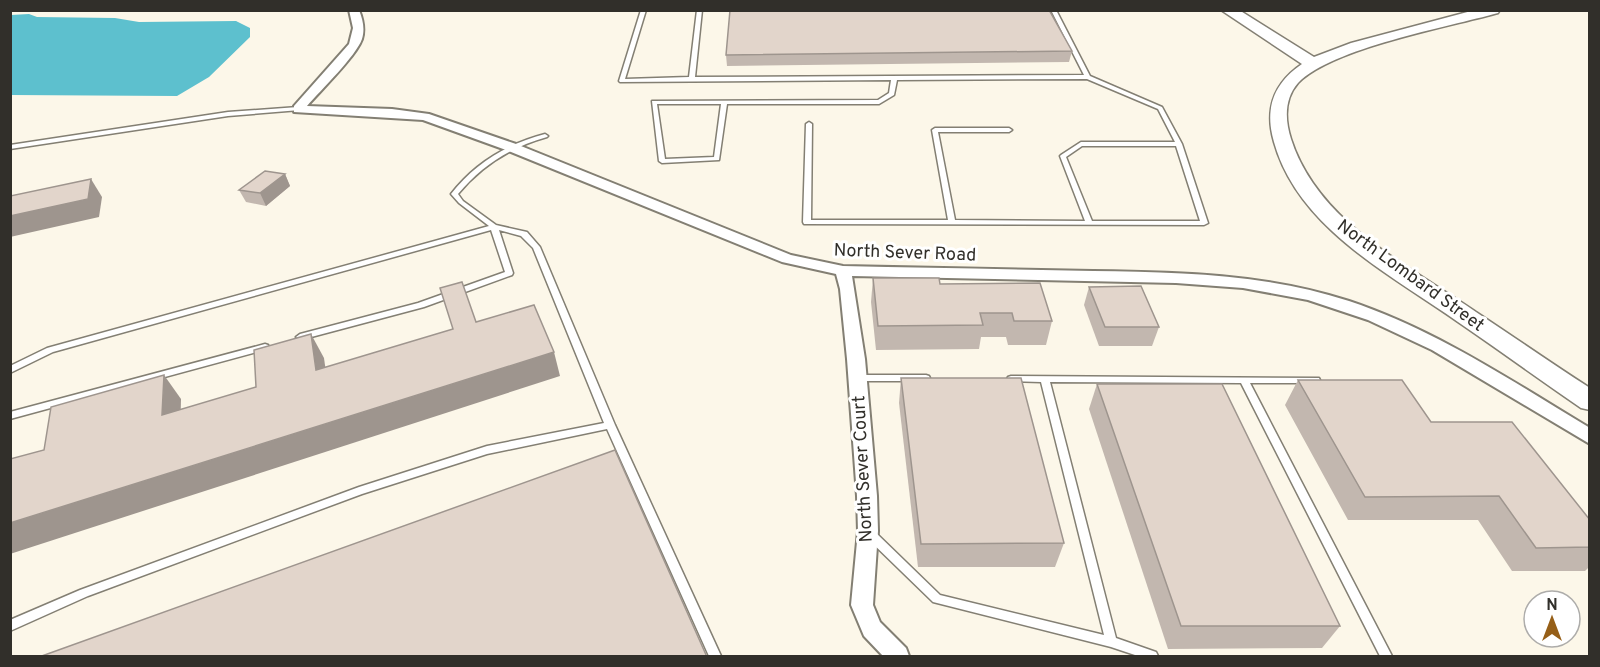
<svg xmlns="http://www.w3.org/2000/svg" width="1600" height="667" font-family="Overpass,sans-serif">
<rect width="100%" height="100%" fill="#fcf7e9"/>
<polygon fill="#5dc0ce" points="29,14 37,17 115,18 139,22 236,21 250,28 250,37 209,77 177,96 11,95 11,15"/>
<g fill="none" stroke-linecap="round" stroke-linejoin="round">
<g stroke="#837f73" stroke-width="3">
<g id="lane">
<path d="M641 10H646L625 79 689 77 697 10H702L695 77 1084 75 1051 10H1056L1090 76 1162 107 1182 144 1208 223 1204 225 804 224 803 222 806 124 809 122 812 124 811 220H948L932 130 935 128H1009L1012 130 1009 132H938L955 220 1085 221 1060 156 1061 155 1081 142H1175L1158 109 1087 79 897 80 894 95 879 104H727L719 160 662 163 659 161 652 101 878 100 889 93 891 80 620 82 619 81ZM657 104H721L714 157 665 159ZM1082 146H1176L1200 221H1092L1066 157Z"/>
<polygon points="298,107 300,108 300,110 228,116 10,149 10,145 228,112"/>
<path d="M545 134 548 136 547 137C511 147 482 165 458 194L463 201 496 225 527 232 540 247 615 425 721 656H709L607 429 487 454 362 494 88 596 10 631V620L80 590 359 487 487 446 604 423 533 248 521 236 499 230 513 273 512 275 424 307 300 340 296 337 300 334 418 303 505 272 491 230 53 352 10 373V366L47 348 489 226 459 203 451 194C475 163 507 144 545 134Z"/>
<polygon points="265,344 268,345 269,347 268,349 10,419 10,412"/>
<polygon points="858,375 926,375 929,376 930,378 929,380 926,381 858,381 855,380 854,378 855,376"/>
<polygon points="1011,376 1319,378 1320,380 1319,382 1316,383 1250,383 1392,656 1380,656 1241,383 1050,382 1116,638 1156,652 1158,656 1138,656 1111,647 933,602 866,537 865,534 866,531 870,530 874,531 940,595 1104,635 1041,382 1008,381 1007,379 1008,377"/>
</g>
</g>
<g stroke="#837f73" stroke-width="4">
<path id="street" d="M349 10H359C363 20 365 29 362 39 356 56 321 90 307 106L392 109 429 114 516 144 791 255 843 266C926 268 1010 269 1093 271 1178 272 1267 274 1349 301 1436 330 1512 381 1590 428V444L1432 350 1368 320 1308 300 1243 288 1176 283 852 276 865 359 877 496 878 531 873 605 880 622 906 648 909 656H883L864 636 851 605 858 531 857 496 847 359 840 289 836 274 782 262 506 150 423 120 294 112V106L349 44 353 28Z"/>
</g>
<g stroke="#837f73" stroke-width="3">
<path id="secondary" d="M1221 10H1239L1314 57 1351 43 1475 10H1500L1498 13C1448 27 1332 48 1298 83 1284 99 1285 120 1291 139 1318 223 1408 265 1476 312 1514 337 1551 363 1590 388V410L1581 408C1540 380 1499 350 1458 322 1390 274 1298 228 1274 142 1264 108 1274 83 1302 64Z"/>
</g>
<use href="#lane" fill="#fff" fill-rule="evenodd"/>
<use href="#street" fill="#fff" fill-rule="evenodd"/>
<use href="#secondary" fill="#fff" fill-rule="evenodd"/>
</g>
<g fill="#c2b7af">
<polygon points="1072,51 1069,62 727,66 726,55"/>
<polygon points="285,174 290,186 266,206 246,202 239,190"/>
<polygon points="873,278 940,284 1052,321 1046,345 1008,345 1006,337 981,337 979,349 876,350 871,302"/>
<polygon points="1089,287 1159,327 1152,346 1099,346 1084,305"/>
<polygon points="901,378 1064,543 1055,567 918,567 899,403"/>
<polygon points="1298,380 1431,422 1590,520 1590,566 1585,571 1512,571 1478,520 1348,520 1285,405"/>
<polygon points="1097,384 1340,626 1322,648 1168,649 1089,409"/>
</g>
<g fill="#9e958e">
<polygon points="285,174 290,186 266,206 260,193"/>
<polygon points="91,179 102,197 99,217 10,237 10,216"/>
<polygon points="311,334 324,358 329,394 316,370"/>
<polygon points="554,352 560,376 10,554 10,523"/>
<polygon points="164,375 181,399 180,439 162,415"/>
</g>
<g fill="#e2d5cb" stroke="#9e958e" stroke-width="1.5">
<polygon points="730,10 1049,10 1072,51 726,55"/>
<polygon points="265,171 285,174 260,193 239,190"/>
<polygon points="91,179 88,199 10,216 10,196"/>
<polygon points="873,278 939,278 940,284 1040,283 1052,321 1014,321 1012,313 980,313 983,325 878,326"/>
<polygon points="462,282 476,322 534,305 554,352 10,523 10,459 44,450 51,407 164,375 162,415 256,387 254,350 311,334 316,370 453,329 440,288"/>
<polygon points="1141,286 1159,327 1105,327 1089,287"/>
<polygon points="901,378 1021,378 1064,543 921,544"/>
<polygon points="1298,380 1402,380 1431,422 1512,422 1590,520 1590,547 1536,548 1499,496 1365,497"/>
<polygon points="1097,384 1222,384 1340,626 1181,626"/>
<polygon points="615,450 707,657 39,657"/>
</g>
<g text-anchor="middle" stroke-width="6" stroke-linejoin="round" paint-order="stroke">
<g font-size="18" fill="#312f2a" stroke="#fff">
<text transform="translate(905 252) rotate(2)" y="6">North Sever Road</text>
<text transform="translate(1411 275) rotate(36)" y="6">North Lombard Street</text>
<text transform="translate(862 469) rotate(-93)" y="6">North Sever Court</text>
</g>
</g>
<rect width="1600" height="667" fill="none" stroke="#312f2a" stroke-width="24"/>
<g transform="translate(1552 619)"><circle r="28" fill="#ffffff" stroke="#adacaa" stroke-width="1.5"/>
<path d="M0-4.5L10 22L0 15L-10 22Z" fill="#965f18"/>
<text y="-9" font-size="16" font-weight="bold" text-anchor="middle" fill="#312f2a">N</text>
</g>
</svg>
